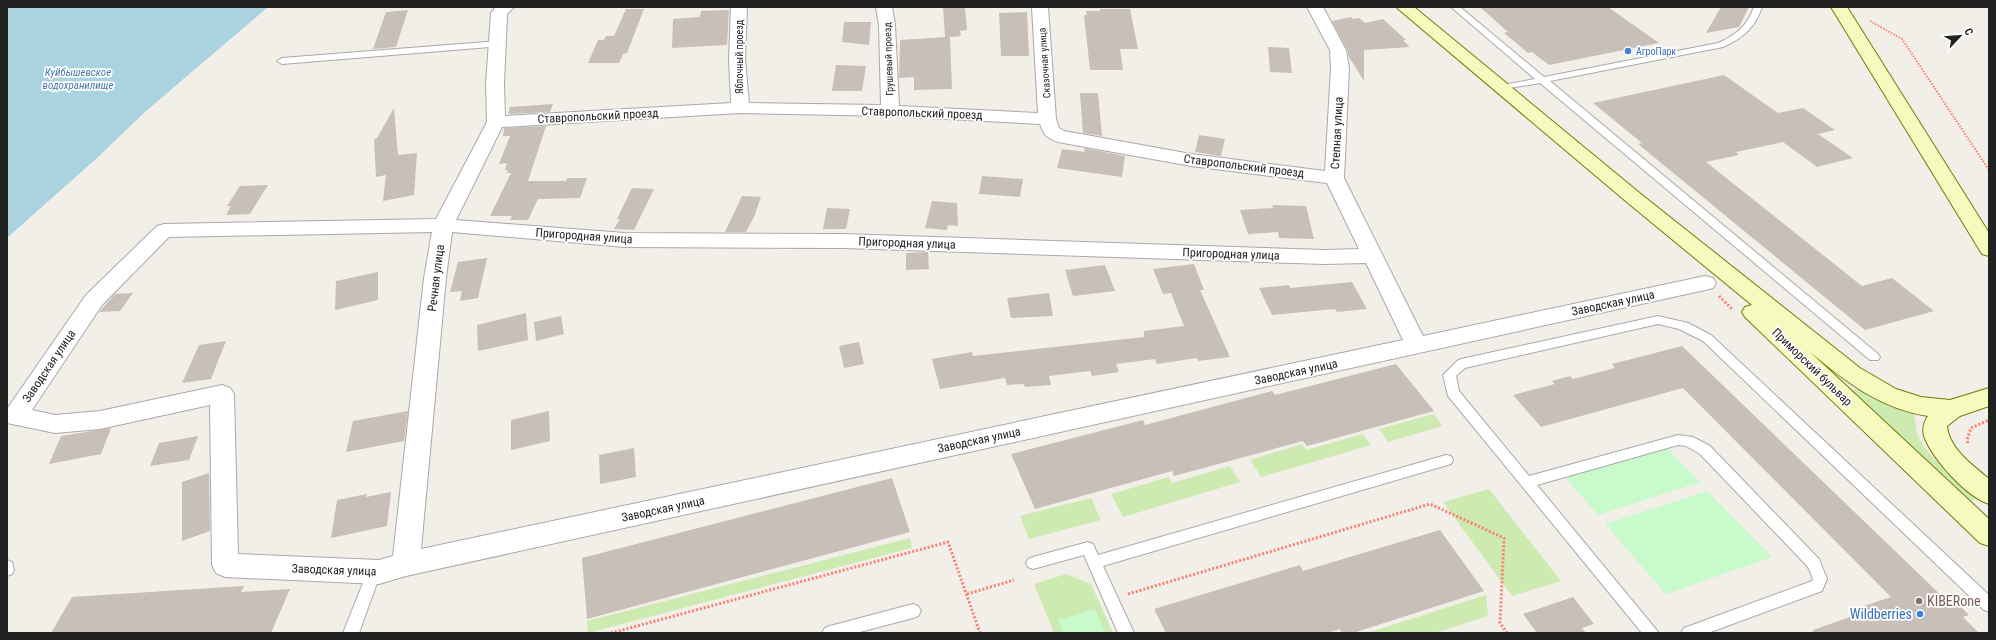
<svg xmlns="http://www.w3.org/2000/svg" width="1996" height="640" font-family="'Roboto Condensed',sans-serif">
<rect width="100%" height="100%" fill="#f2efe9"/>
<g fill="#cdebb0">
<path d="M1857 389 1911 412C1918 418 1914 430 1919 438 1930 460 1954 475 1973 491L1976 496 1975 500H1966L1850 393 1852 390Z"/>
<polygon points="1434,414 1443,426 1388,442 1379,429"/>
<polygon points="1363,434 1371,445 1261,477 1250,460 1302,444 1306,450"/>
<polygon points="1230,466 1240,482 1123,517 1111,494 1169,477 1172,483"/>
<polygon points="1489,489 1561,581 1512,596 1443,502"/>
<polygon points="1091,498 1101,520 1029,539 1020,516"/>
<polygon points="910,538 912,548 588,633 587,621"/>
<polygon points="1066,574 1091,584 1113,633 1054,633 1034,584"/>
<polygon points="1486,595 1488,616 1435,633 1367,633"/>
</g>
<g fill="#c8facc">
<polygon points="1665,446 1700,482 1598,515 1565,477"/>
<polygon points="1707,491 1772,557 1666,594 1605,524"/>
<polygon points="1095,609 1105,633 1063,633 1058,620"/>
</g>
<polygon fill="#aad3df" points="7,7 268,7 146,111 98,157 7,238"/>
<g fill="#c7bfb8">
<polygon points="943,7 965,7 967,30 960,31 961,36 950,37 952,89 914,90 914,77 899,78 900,40 945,37"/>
<polygon points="1480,7 1608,7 1659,43 1549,65 1532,52 1528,53 1504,33 1508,32"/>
<polygon points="1721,7 1749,7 1739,27 1706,33"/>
<polygon points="626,9 644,9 627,53 623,54 619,63 588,63 598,40 604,40 606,36 614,36"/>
<polygon points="1100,9 1130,9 1138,49 1120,49 1123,70 1090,70 1084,15 1087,15 1086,11 1100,11"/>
<polygon points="408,10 396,47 373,49 386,12"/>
<polygon points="729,10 727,45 672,48 673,19 700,17 701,11"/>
<polygon points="1027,12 1029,56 1001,56 999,13"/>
<polygon points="1351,17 1353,19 1359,18 1365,23 1383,19 1406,40 1403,40 1410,47 1364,50 1364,81 1349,57 1347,49 1332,21"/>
<polygon points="844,22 871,22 869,45 842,42"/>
<polygon points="1268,47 1289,48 1292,73 1270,72"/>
<polygon points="836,65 866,66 862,91 832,91"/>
<polygon points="1724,75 1778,113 1803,108 1835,130 1818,134 1853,158 1817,167 1783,142 1736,152 1739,155 1706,162 1862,286 1892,278 1934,311 1865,330 1638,144 1642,143 1593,103"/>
<polygon points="1080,93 1098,93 1102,136 1083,133"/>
<polygon points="553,104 550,112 508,114 510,107"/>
<polygon points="394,108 398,155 417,153 414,195 383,201 386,175 376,177 374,139 377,138"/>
<polygon points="546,126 528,181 566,181 567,178 587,178 580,198 538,199 528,220 510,220 512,216 490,216 511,173 507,173 508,170 505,170 507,163 499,164 510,136 503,136 504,128"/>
<polygon points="1199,135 1225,139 1221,156 1195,152"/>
<polygon points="1084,148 1125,156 1122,177 1057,168 1062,149 1085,152"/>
<polygon points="982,176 1023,179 1020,197 979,194"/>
<polygon points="268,185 250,214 226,215 231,206 227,206 240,186"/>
<polygon points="632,188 654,189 634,230 614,229 620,219 617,219"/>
<polygon points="742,196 761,197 754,217 746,232 725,232"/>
<polygon points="932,201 957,203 958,226 948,225 947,230 925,228"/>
<polygon points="1272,205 1306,206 1314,239 1279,238 1278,232 1248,234 1240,210 1273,208"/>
<polygon points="827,208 850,209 846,229 823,229"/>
<polygon points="928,252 929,269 906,270 906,253"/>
<polygon points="487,258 478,298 460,301 462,291 450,292 458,262"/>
<polygon points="1194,264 1204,290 1200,290 1230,357 1198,361 1197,358 1157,364 1155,359 1116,364 1119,372 1092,376 1090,371 1049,376 1051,385 1025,387 1024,384 1007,385 1005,378 940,389 932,359 972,352 973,356 1144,337 1144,331 1184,326 1171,293 1163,294 1153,269"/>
<polygon points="1105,265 1115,291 1073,296 1065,270"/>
<polygon points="378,272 378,300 335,310 336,281"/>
<polygon points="1352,282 1367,309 1337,312 1335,309 1272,315 1259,288 1289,285 1290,288"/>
<polygon points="133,293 120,311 99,312 115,294"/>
<polygon points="1049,293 1053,316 1011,318 1007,298"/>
<polygon points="526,313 528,340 478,351 477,325"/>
<polygon points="561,316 564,334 536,341 534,322"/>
<polygon points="226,341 211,379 182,383 199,345"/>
<polygon points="859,342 864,364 844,368 839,346"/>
<polygon points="1682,346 1947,601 1953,599 1969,615 1963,617 1979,633 1813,633 1813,630 1853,616 1849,611 1891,597 1683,388 1541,427 1513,395 1555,384 1552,381 1570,376 1573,379 1615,368 1612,364"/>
<polygon points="1396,364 1434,411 1307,446 1303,441 1174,476 1172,471 1035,509 1011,454 1143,420 1145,425 1272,391 1275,395"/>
<polygon points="408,411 404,441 346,452 353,421"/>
<polygon points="549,411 550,441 511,450 511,420"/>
<polygon points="111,428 101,454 49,464 61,436"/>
<polygon points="198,436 189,460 150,466 159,443"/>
<polygon points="634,448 636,477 600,484 599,455"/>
<polygon points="209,473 210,531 182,541 182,482"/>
<polygon points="892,478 910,532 587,619 582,558"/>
<polygon points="391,492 387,526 331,538 337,500 367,494 366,497"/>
<polygon points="1440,530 1484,591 1353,633 1342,633 1340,629 1327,633 1166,633 1154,609 1300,565 1303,571"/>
<polygon points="244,586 241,592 290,589 271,633 51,633 72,597"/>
<polygon points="1573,597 1594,624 1582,628 1586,633 1537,633 1523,614"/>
</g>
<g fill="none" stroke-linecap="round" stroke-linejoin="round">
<g stroke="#a9a9a9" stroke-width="2">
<g id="service">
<path d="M1451 7H1460L1544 77 1718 43C1736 35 1747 26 1754 7H1762C1755 28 1743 38 1723 47L1550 81 1878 354 1880 357 1878 360H1870L1540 83 1498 90V86L1535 79Z"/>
<polygon points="499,41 502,42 502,46 282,64 277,61 282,58"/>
<polygon points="1658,316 1688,323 1711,335 1989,595 1989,612 1984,610 1703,341 1679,329 1658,324 1465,368 1456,376 1459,391 1529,476 1678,435 1693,437 1710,446 1819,559 1827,579 1822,591 1708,633 1681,633 1684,628 1812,581 1813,579 1808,567 1700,454 1686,446 1678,445 1537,485 1659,633 1642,633 1448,396 1443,375 1457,361 1461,359"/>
<polygon points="1446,455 1451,456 1453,460 1451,464 1103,566 1134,633 1118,633 1084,555 1033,569 1028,567 1026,563 1028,559 1033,557 1088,542 1093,544 1098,555"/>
<polygon points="7,560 12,562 14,570 12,574 7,576"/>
<polygon points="370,577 375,578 377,583 359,633 343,633 365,578"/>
<polygon points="913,604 918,606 921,611 918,616 913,618 856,633 822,633 825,628 830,626"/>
</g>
</g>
<g stroke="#a9a9a9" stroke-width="2">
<path id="minor" d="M496 7H514L507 14 504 84 505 116 731 103 729 59 731 7H747L745 59 749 103 881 105 879 25 876 7H892L895 25 899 106 1038 113 1032 7H1048L1056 119 1059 128 1064 131 1191 154 1325 171 1331 68 1330 50 1307 7H1323L1346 50 1349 68 1344 178 1423 336 1705 276 1713 278 1716 283 1713 288 1705 290 406 576 379 584 225 577 216 573 212 565 210 405 100 429 55 433 7 423V409L86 295 157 226 164 224 436 219 487 122 486 84 491 13ZM740 113 890 116 1040 124C1043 134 1048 139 1058 142L1191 166 1327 183 1359 249 1325 250 843 234 625 233 456 220 502 127ZM432 232 424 278 393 556 379 560 238 554 234 394 230 388 222 385 100 411 55 415 32 410 102 305 169 237ZM452 232 625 247 843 248 1325 264 1366 263 1403 340 421 549 446 278Z"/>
</g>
<g stroke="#707d05" stroke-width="2">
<g id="secondary">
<path d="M1396 7H1414L1642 195 1860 368 1896 389 1921 397 1950 400 1989 388V406L1960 416 1947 426C1949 449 1973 465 1989 479V504C1967 497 1932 459 1924 436 1922 428 1924 422 1928 416 1881 409 1846 382 1810 352L1989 519V546L1980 543 1745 317 1742 312 1745 307 1752 305 1628 203Z"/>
<polygon points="1831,7 1847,7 1989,233 1989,256 1982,254"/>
</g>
</g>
<polyline stroke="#fa8072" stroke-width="2" stroke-dasharray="1.5 1.5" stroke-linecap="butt" points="1870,21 1902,39 1989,170"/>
<g stroke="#fa8072" stroke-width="3" stroke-dasharray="2 2" stroke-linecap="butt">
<polyline points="1719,296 1732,309"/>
<polyline points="1968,443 1967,440 1971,428 1989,420"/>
<polyline points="967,594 1014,580"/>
<polyline points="1128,594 1430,504 1504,538 1500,623 1507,633"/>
<polyline points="611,633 948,542 980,633"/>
</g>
<use href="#service" fill="#fff" fill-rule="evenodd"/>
<use href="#minor" fill="#fff" fill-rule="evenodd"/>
<use href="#secondary" fill="#f7fabf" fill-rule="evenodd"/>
</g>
<g fill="#3f7fe0" stroke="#fff" stroke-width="1.5">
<circle cx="1628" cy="51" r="4"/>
<circle cx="1920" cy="614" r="4"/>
</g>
<circle fill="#8d6e63" stroke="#fff" stroke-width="1.5" cx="1919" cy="601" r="4"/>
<g text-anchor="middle" stroke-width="3.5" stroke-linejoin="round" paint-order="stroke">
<g font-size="10" fill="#366cbe" stroke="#fff" text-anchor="start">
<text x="1636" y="55">АгроПарк</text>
</g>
<g font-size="10" fill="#222" stroke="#fff">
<text transform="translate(739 57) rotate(-90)" y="4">Яблочный проезд</text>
<text transform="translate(888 59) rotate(-92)" y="4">Грушевый проезд</text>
<text transform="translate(1044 63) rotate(-94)" y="4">Сказочная улица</text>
</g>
<g font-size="11" font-style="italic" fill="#4a7aab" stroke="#fff">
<text x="78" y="76">Куйбышевское<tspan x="78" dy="13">водохранилище</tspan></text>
</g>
<g font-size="12" fill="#222" stroke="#fff">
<text transform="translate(922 113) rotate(2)" y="4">Ставропольский проезд</text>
<text transform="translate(598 116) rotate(-3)" y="4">Ставропольский проезд</text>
<text transform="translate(1337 133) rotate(-87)" y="4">Степная улица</text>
<text transform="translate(1244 166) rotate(7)" y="4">Ставропольский проезд</text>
<text transform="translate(584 236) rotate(4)" y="4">Пригородная улица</text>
<text transform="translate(907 243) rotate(2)" y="4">Пригородная улица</text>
<text transform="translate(1231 254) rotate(2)" y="4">Пригородная улица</text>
<text transform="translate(436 278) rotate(-83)" y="4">Речная улица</text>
<text transform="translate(1613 303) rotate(-12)" y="4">Заводская улица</text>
<text transform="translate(49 366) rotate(-56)" y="4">Заводская улица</text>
<text transform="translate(1812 367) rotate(44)" y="4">Приморский бульвар</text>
<text transform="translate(1296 372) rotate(-12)" y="4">Заводская улица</text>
<text transform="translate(979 440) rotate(-12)" y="4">Заводская улица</text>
<text transform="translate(663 509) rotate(-12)" y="4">Заводская улица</text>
<text transform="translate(334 570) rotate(2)" y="4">Заводская улица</text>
</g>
<g font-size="14" fill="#785e54" stroke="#fff" text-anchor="start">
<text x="1927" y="606">KIBERone</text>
</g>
<g font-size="14" fill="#366cbe" stroke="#fff" text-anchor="end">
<text x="1912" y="619">Wildberries</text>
</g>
</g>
<rect width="1996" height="640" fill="none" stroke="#222222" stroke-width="16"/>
<g transform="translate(1960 36) rotate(64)" stroke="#ffffff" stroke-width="3" paint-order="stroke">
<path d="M0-3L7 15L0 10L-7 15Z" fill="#222222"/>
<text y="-6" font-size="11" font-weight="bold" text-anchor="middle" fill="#222222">С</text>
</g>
</svg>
